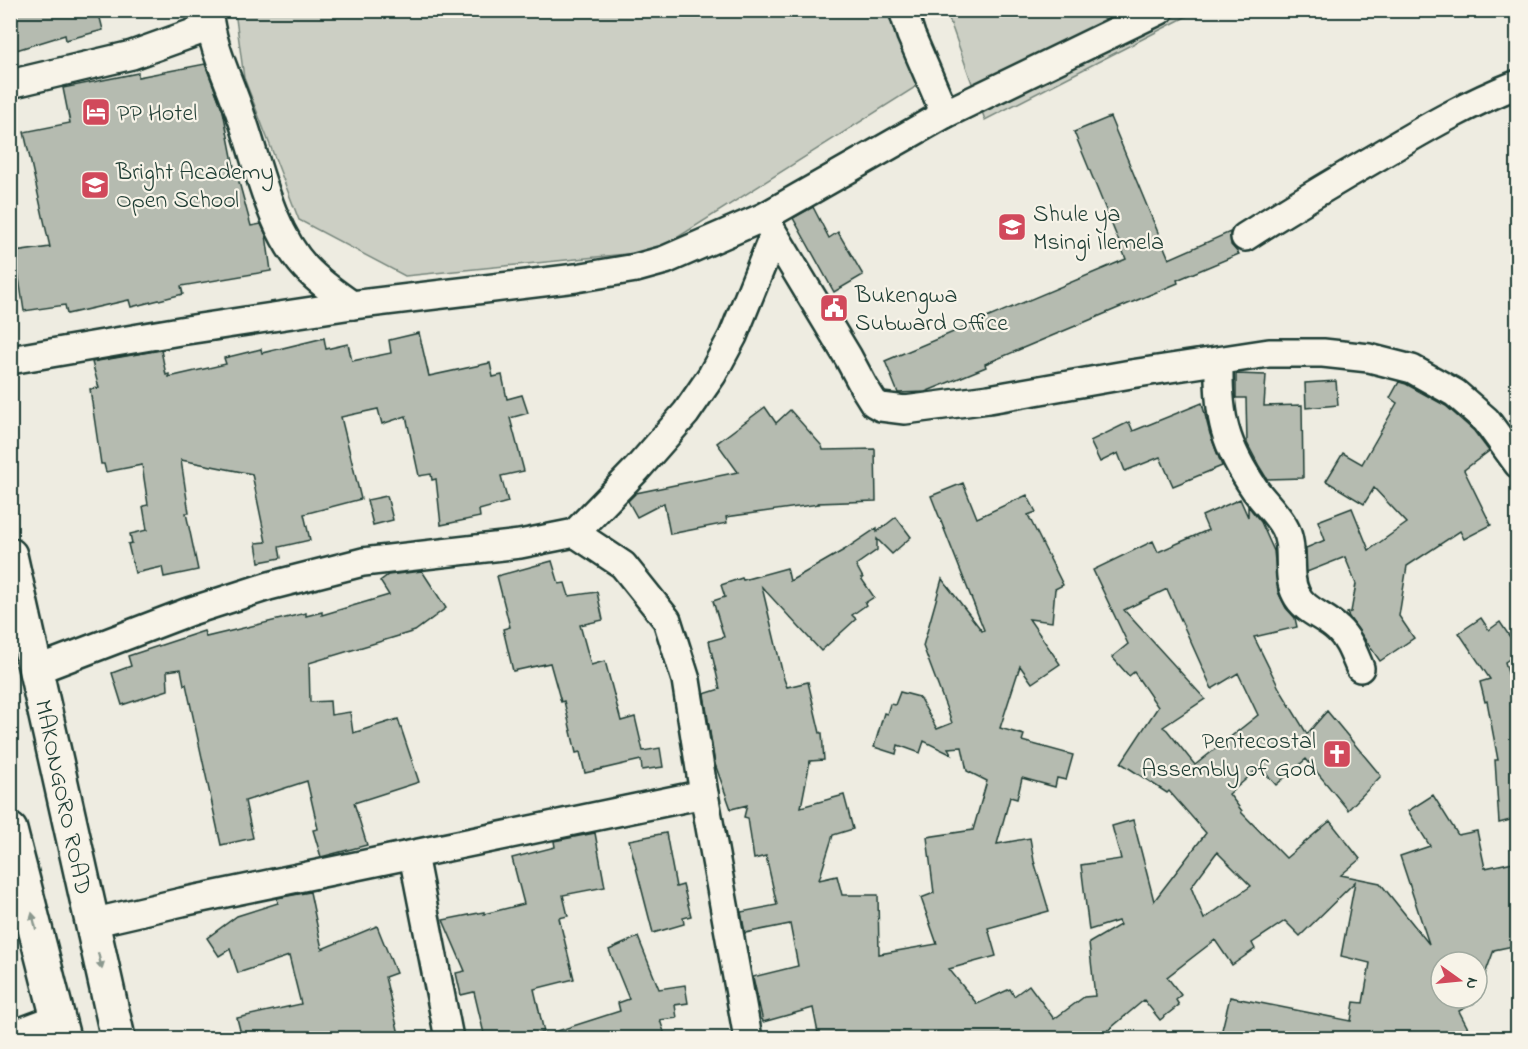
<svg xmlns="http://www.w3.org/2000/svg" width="1528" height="1049" font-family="'Indie Flower',sans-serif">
<rect width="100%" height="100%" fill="#eeece1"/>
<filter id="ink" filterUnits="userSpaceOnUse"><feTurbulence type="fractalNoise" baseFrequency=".0167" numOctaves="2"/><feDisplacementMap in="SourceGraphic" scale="12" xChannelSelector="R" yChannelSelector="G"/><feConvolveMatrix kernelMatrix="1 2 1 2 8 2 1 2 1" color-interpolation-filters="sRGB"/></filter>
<g filter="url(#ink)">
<g fill="#cccfc4" stroke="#76867c" stroke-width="1.5">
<polygon points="946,10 1197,11 985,120"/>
<polygon points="235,11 892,11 917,86 656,251 405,276 299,220 244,78"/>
</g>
<g fill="#b5bbb0" stroke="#1f3d34" stroke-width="1.5" fill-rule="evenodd">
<polygon points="10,10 98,10 103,30 66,40 65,35 10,52"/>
<polygon points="205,64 223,111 235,172 236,171 251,226 261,224 266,235 271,271 181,286 183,294 131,307 129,300 67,314 65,305 24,311 15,252 50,247 24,132 70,123 63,88 138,73 138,77"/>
<polygon points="1110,117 1169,259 1230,232 1231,245 1239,254 1177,280 1178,283 985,364 986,367 925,392 898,393 885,361 1126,259 1074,132"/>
<polygon points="813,207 829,238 838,232 863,275 834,292 793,218"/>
<polygon points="419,333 429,376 490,363 493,377 502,375 507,399 522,395 528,413 510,418 524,471 501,476 508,502 479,510 480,517 441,525 436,479 432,480 431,474 419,476 406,416 382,424 378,409 341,417 361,499 304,514 310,540 279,547 281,558 259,562 256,543 266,542 252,474 181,460 189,513 186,513 198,570 164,577 162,567 135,573 128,544 132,543 130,534 147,530 143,506 148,505 142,465 106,472 104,464 101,464 90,389 99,388 92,362 161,350 166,375 169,374 169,377 226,364 224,358 261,349 262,353 324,338 326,349 348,344 352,361 391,353 389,340"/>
<polygon points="1236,374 1266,375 1264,406 1302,405 1303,478 1267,479 1259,466 1247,443 1246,398 1236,398"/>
<polygon points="1336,381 1338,405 1306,408 1305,383"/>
<polygon points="1399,382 1406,384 1446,406 1474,431 1489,451 1464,470 1491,525 1464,539 1460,531 1407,566 1399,616 1414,638 1380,661 1349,617 1347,613 1351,612 1356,584 1345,557 1307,572 1306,548 1325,540 1318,521 1352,508 1369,550 1407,523 1374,488 1364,504 1326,481 1343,453 1362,464 1397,403 1390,398"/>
<polygon points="1202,403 1210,434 1222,466 1173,486 1160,457 1125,471 1118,453 1100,462 1090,441 1129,422 1133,431"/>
<polygon points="765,407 776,423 790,410 822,446 823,450 875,449 876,501 818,503 819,504 726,517 727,523 670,534 664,503 637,517 628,501 636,493 738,472 717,443"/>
<path d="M963 483 977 518 1027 495 1036 512 1028 515 1063 585 1055 589 1052 622 1029 619 1060 664 1032 683 1020 666 1000 728 1024 735 1022 741 1073 755 1066 780 1057 778 1055 787 1022 778 1017 799 1010 797 997 844 1030 838 1034 861 1049 911 988 928 996 956 949 969 977 1004 1010 989 1014 996 1029 985 1054 1019 1084 997 1095 996 1089 943 1120 925 1118 921 1089 930 1081 865 1121 859 1112 826 1133 820 1154 901 1206 833 1169 791 1167 793 1121 763 1158 707 1134 672 1129 676 1112 657 1128 644 1093 570 1153 541 1158 552 1208 530 1202 516 1240 499 1248 517V506L1261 522 1274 551 1278 592 1286 608 1295 618 1297 627 1254 637 1279 688 1307 734 1327 711 1381 776 1348 810 1306 759 1276 785 1260 767 1229 794 1242 811 1241 812 1286 858 1330 821 1360 859 1341 875 1380 883 1429 944 1400 856 1430 846 1408 811 1433 795 1458 835 1477 831 1485 868 1518 861V945L1494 950 1477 996V962H1441V998H1476L1474 1003 1459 1011 1473 1038H1220L1230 997 1351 1021 1354 1002 1363 1003 1370 963 1341 956 1355 882 1300 936 1285 921 1252 943 1255 949 1232 965 1215 940 1167 977 1181 995 1176 1000 1179 1005 1160 1020 1144 1000 1099 1038H819L813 1008 763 1022 753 977 798 966 790 924 745 933 741 912 777 905 766 856 754 859 748 818 744 817 747 805 731 809 715 764 704 694 720 689 709 641 724 637 713 601 725 597 721 585 742 578 743 580 787 568 790 581 844 550 877 528V532L896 517 911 537 892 554 877 539V550L856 565 863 578H861L874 597 865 603 866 605 852 615 856 619 821 651 762 587 784 679 787 687 808 682 820 733H822L824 760 810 761 801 807 844 795 853 829 833 835 819 880 837 876 842 895H878L879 954 937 944 921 898 934 893 927 837 973 830 987 781 967 771 962 747 948 748 952 755 924 741 920 753 898 745 896 754 874 747 884 713 887 714 890 704 895 705 900 692 919 697 937 729 952 723 923 646 942 579 982 631 984 630 931 496ZM1167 589 1212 689 1238 673 1258 715 1195 765 1167 730 1163 727 1205 699 1124 610ZM1217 852 1251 886 1204 919 1191 887Z"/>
<polygon points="387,496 393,520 373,525 367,500"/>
<polygon points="552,561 559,584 565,583 569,596 597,592 603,620 580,625 591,665 605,661 621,721 635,717 643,751 660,748 663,767 642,770 641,760 585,773 580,752 576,753 564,701 561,702 550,663 513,671 503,629 510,627 497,576"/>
<polygon points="422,571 446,608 415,631 309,663 310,702 330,701 331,715 350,712 353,733 398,719 419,782 354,803 367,845 321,857 313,830 318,829 307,781 245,801 253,838 221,845 186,684 184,685 181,669 167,671 168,690 122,705 112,673 131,666 128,656 204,631 206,637 306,613 306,616 322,612 322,615 389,595 380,581 388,575"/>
<polygon points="1481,618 1489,630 1500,622 1518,649 1518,653 1505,662 1518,709 1518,818 1499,823 1495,760 1498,760 1487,701 1485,702 1480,682 1490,679 1459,633"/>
<polygon points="595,833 605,887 563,895 568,916 559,918 574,979 534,989 544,1032 521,1038 485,1038 474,992 461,995 456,973 465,971 443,920 484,912 484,914 524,904 512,858 555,847 554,841"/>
<polygon points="666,833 676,887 683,885 691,916 683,918 684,924 653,933 629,840"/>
<polygon points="310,892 322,949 377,926 396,973 385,977 400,1038 242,1038 237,1018 301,1004 289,956 238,973 230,949 219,956 207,938 237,916 278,903 277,898"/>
<polygon points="638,937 659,989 685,985 688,1003 675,1005 677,1018 660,1020 666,1038 548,1038 548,1034 620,1011 618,1003 629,999 609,950"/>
</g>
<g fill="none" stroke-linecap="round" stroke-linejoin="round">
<g stroke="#1f3d34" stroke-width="32">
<g id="minor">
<path d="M208 10C212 48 229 80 241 116 258 163 270 230 306 268 319 282 336 294 352 305"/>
<polyline points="903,10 911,35 945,114"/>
<polyline points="10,84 132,55 210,27"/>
<polyline points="769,226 848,357 864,387 874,403 881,407 905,410 989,399 1131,374 1269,353 1323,353 1369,358 1412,369 1455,393 1486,420 1518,464"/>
<path d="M1245 237C1289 209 1334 182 1379 156 1424 129 1469 103 1518 84"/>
<polyline points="10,360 180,331 352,305 576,278 636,268 665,260 764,217 945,114 1160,10"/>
<path d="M1219 362C1218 416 1224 445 1256 491 1265 503 1277 514 1284 527 1296 548 1285 573 1296 594 1304 611 1325 616 1338 629 1349 639 1354 654 1360 668"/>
<polyline points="575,533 623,565 667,620 686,680 704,794 748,1038"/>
<polyline points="36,670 188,612 269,586 363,562 520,544 575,533 637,469 686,413 712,375 733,336 773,237"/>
<polyline points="413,855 449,1038"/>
<polyline points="91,923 182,902 704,794"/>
<polyline points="10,1036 58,1018"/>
</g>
</g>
<g stroke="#1f3d34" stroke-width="38">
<g id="primary">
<polyline points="10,555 118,1038"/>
<polyline points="10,830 63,1038"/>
</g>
</g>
<use href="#minor" stroke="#f7f3e8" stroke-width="27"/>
<use href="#primary" stroke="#f7f3e8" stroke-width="33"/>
</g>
<defs><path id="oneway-solid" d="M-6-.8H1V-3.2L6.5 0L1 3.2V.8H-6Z" transform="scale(1.5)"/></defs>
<g fill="#8b988e">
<use href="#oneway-solid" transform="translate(34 921) rotate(-104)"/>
<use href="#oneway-solid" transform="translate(100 961) rotate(77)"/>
</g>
</g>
<defs>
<g id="hotel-square" transform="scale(1.5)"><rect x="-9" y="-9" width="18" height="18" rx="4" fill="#d1495b" stroke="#f7f3e8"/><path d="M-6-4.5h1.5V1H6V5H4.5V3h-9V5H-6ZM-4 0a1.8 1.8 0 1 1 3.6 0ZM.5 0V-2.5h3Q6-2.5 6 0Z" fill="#fff"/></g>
<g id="school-square" transform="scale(1.5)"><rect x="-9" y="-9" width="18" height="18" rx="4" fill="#d1495b" stroke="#f7f3e8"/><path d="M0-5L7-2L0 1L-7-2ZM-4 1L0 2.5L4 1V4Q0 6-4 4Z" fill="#fff"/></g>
<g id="civic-square" transform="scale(1.5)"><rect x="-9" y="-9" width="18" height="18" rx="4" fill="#d1495b" stroke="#f7f3e8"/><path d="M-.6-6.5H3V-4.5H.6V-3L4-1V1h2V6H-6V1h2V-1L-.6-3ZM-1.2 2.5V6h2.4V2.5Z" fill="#fff"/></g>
<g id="church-square" transform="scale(1.5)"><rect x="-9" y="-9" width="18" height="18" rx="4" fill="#d1495b" stroke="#f7f3e8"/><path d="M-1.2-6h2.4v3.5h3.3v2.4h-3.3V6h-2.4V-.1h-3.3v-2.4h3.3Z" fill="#fff"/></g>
</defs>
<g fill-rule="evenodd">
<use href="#hotel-square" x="96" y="112"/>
<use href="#school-square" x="95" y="185"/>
<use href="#school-square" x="1012" y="227"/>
<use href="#civic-square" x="834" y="308"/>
<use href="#church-square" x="1337" y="754"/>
</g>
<g text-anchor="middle" stroke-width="4.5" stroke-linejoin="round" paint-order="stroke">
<g font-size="24" fill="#1f3d34" stroke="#f7f3e8" text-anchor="start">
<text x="117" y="120">PP Hotel</text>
<text x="116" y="179">Bright Academy<tspan x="116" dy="28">Open School</tspan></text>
<text x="1033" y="221">Shule ya<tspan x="1033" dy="28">Msingi Ilemela</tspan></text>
<text x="855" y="302">Bukengwa<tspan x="855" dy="28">Subward Office</tspan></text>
<text x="1316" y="748" text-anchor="end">Pentecostal<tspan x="1316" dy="28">Assembly of God</tspan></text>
</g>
<g font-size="24" fill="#1f3d34" stroke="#f7f3e8">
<text transform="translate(64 797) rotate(78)" y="8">MAKONGORO ROAD</text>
</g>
</g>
<rect width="1528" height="1049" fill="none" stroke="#f7f3e8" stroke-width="36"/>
<rect x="18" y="18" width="1492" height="1013" fill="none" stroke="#1f3d34" stroke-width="2" filter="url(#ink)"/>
<g transform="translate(1459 980) rotate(105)"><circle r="28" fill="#f7f3e8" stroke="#a1aaa0" stroke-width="1.5"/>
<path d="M0-4.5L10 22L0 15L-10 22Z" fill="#d1495b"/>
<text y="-9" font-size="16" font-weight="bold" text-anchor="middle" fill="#1f3d34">N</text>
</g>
</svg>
